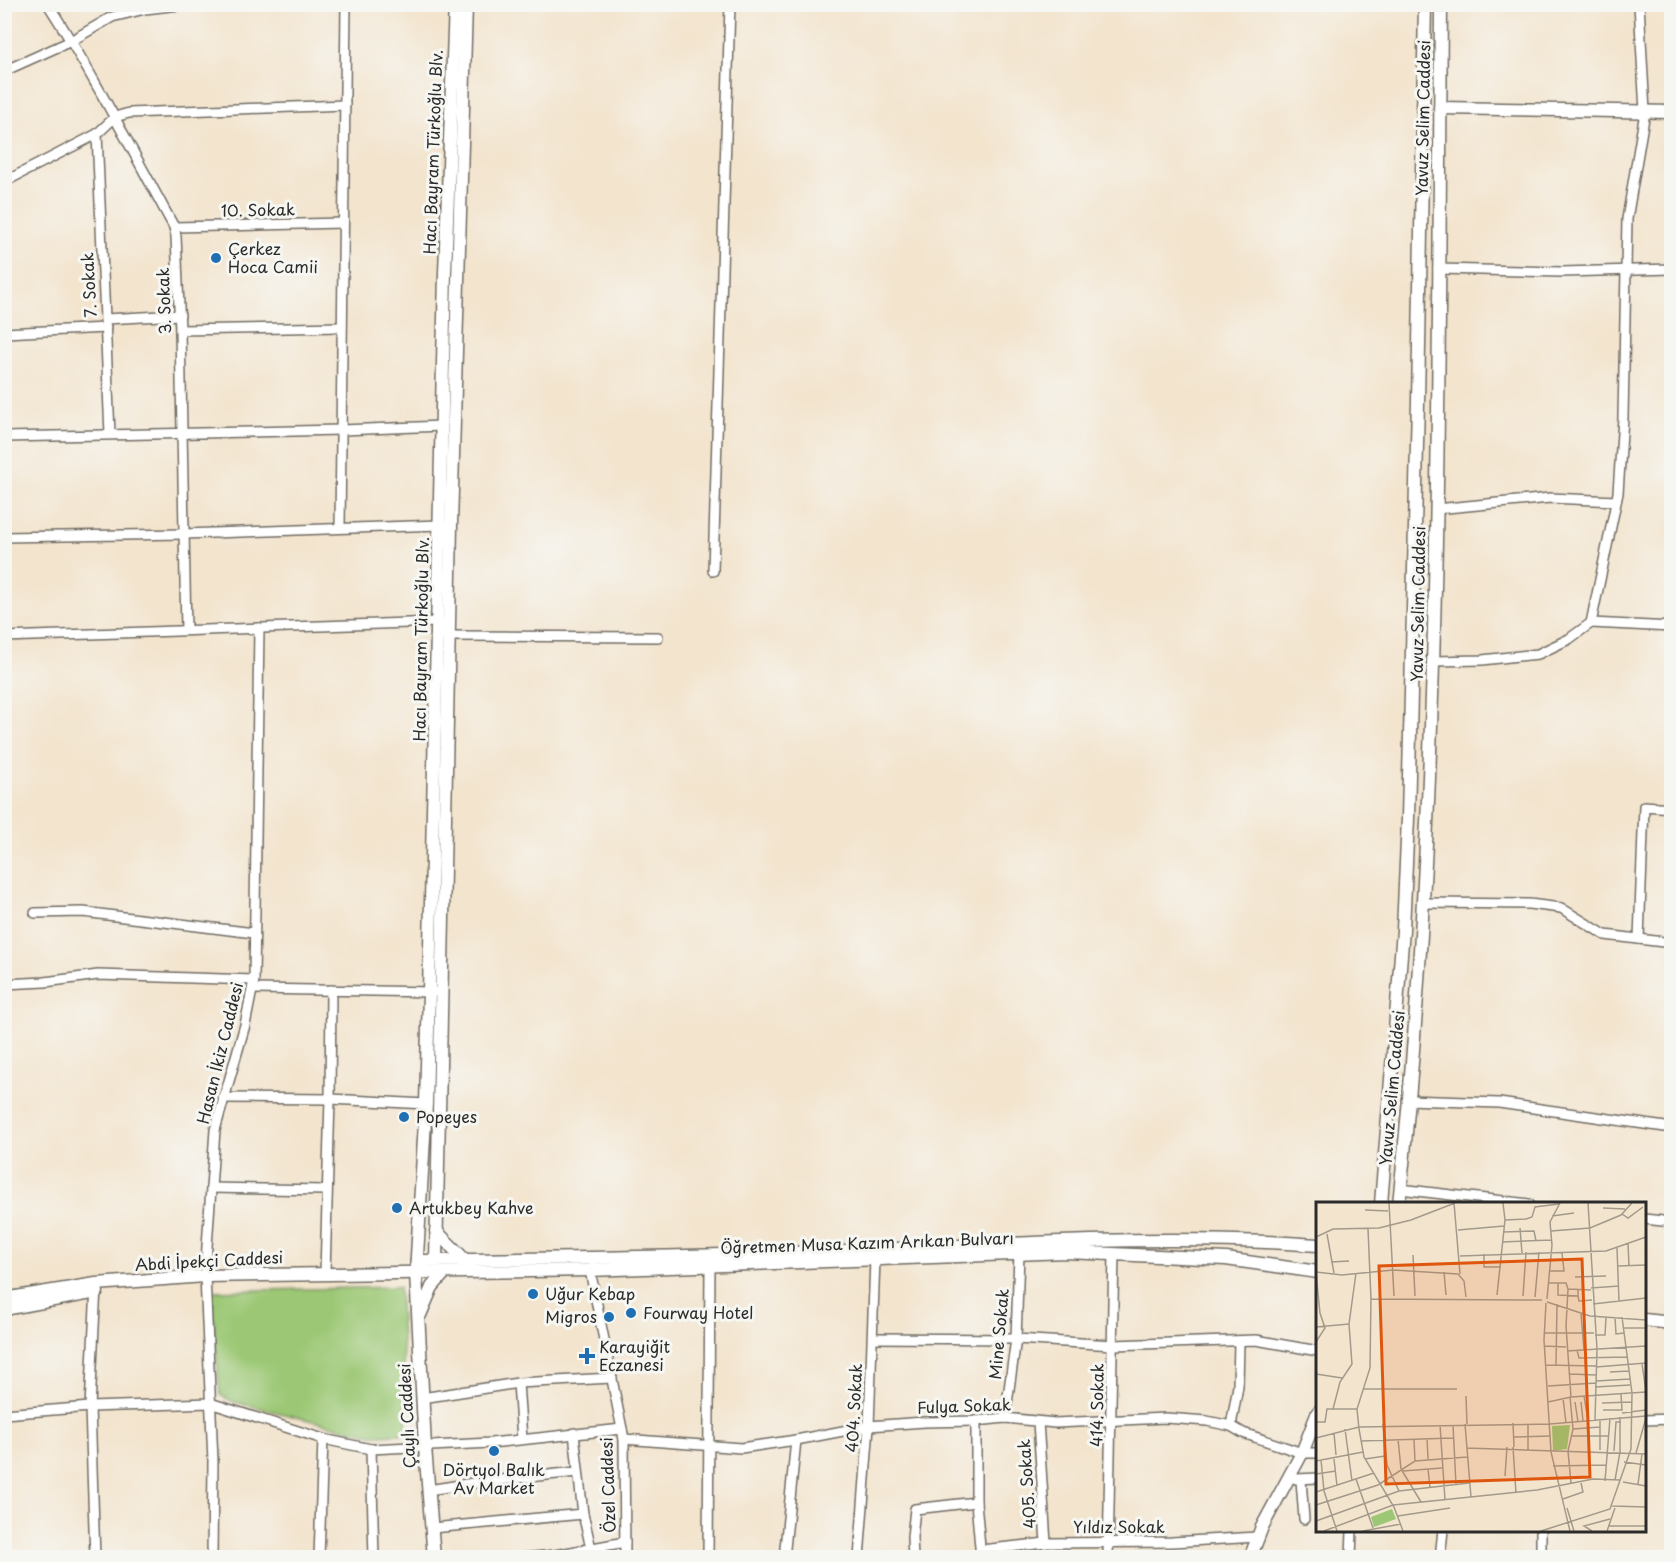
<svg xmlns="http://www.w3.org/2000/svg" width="1676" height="1562" font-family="'Playpen Sans',sans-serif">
<rect width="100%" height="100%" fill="#f6f6f2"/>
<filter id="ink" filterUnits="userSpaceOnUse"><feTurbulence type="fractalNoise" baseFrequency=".0167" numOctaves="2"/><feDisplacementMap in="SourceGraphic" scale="12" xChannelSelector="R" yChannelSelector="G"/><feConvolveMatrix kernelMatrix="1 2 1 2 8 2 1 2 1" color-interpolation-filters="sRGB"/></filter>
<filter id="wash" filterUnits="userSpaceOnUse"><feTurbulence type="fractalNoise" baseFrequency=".008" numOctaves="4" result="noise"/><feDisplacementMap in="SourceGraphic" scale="24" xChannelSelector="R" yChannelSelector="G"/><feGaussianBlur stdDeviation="1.35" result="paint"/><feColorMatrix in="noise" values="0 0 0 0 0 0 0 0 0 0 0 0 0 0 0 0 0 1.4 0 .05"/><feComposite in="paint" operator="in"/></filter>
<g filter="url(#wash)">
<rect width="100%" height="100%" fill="#f3e4cd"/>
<polygon fill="#9cc875" stroke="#647a50" stroke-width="1.5" points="399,1287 407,1429 401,1434 372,1435 234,1402 220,1395 211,1291"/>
</g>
<g filter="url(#ink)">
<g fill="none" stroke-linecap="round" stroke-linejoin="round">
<g stroke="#716c64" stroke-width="12">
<g id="minor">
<path d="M48 4C94 76 133 152 174 227L176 236 180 330 186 630"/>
<polyline points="4,71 71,41 112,17 145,9 188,4"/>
<polyline points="97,134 110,434"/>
<polyline points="4,182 97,134 115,117 129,113 345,105"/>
<polyline points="174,227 343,223"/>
<polyline points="1438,269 1562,272 1672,269"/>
<polyline points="105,319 180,315"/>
<polyline points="180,330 342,327"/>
<polyline points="4,333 106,328"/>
<polyline points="4,437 342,430 442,426"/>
<polyline points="1436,509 1550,498 1616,501"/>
<polyline points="340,527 346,4"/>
<polyline points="4,537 184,534 440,525"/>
<polyline points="713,571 730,4"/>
<polyline points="1591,623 1672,627"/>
<polyline points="444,636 658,637"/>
<polyline points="4,637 438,622"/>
<polyline points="1434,661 1482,660 1538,654 1569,639 1591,623 1618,493 1623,418 1627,219 1645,112 1639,4"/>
<polyline points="1424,903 1529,904 1561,908 1605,935 1672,943"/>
<polyline points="35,913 83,912 254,933"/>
<polyline points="1639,939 1644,806 1672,808"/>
<polyline points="4,984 45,982 98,975 254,980"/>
<polyline points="253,989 434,992"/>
<polyline points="223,1098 330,1099 426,1104"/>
<polyline points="1407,1100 1499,1103 1672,1128"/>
<polyline points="211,1188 326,1190"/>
<polyline points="1400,1189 1529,1204"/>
<polyline points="1644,1219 1672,1222"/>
<polyline points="590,1270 624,1439 625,1558"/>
<polyline points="325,1273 330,1099 331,990"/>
<polyline points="873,1338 1016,1339 1113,1345 1256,1340 1318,1351"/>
<polyline points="518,1383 522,1439"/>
<polyline points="422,1398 518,1383 612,1378"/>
<polyline points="4,1414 90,1407 210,1403 323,1439 371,1449 491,1443 622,1429"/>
<polyline points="1005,1418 1016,1339 1019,1254"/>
<polyline points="1644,1420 1672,1419"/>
<polyline points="976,1421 976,1502 981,1558"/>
<polyline points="1038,1422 1046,1543"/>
<polyline points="1231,1426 1238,1386 1239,1342"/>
<polyline points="574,1433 583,1514 591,1548"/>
<polyline points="624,1439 741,1448 796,1440 869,1426 924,1422 976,1421 1005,1418 1055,1423 1166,1418 1207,1421 1231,1426 1243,1433 1302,1453 1318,1453"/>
<polyline points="371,1449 374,1558"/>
<polyline points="1296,1479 1318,1478"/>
<polyline points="1301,1480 1304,1519"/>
<polyline points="428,1490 480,1482 577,1472"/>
<polyline points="432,1528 583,1514"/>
<polyline points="981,1550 1046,1543 1172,1542 1257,1537"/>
<polyline points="95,1558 90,1407 96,1287"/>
<polyline points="212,1558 213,1461 205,1276 211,1188 215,1130 245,1025 254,980 259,628"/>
<polyline points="319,1558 323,1439"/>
<polyline points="523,1558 555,1555 625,1542"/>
<polyline points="708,1558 710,1265"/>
<polyline points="784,1558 796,1440"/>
<polyline points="859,1558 869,1426 875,1259"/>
<polyline points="913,1558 912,1537 915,1509 976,1502"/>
<polyline points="1108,1558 1114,1253"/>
<polyline points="1351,1558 1352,1530"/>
<polyline points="1440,1558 1443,1530"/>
<polyline points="1541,1558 1541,1530"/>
</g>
</g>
<g stroke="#716c64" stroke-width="15">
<g id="tertiary">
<polyline points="1440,108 1672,112"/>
<polyline points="1381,1204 1403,930 1408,818 1418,402 1425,4"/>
<path d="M1399 1204C1441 805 1438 404 1441 4"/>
<polyline points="436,1231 465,1260"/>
<path d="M417 1261C560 1258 703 1257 847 1251 1003 1245 1161 1233 1318 1245"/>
<polyline points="436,1261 451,525 466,4"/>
<polyline points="4,1299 96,1284 205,1276 590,1270 1066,1252 1226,1259 1318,1272"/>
<polyline points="4,1309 97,1292"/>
<polyline points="420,1315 432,1287 444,1273"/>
<polyline points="1644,1320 1672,1323"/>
<polyline points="434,1558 425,1447 416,1273 426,1104 429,992 445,273 455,4"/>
<polyline points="1250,1558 1262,1527 1302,1453 1318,1412"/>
</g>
</g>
<use href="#minor" stroke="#fff" stroke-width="9"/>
<use href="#tertiary" stroke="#fff" stroke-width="12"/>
</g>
</g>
<g fill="#1f6fb2" stroke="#f6f6f2" stroke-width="2">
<circle cx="216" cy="258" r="6"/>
<circle cx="404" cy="1117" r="6"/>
<circle cx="397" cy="1208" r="6"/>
<circle cx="533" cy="1294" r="6"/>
<circle cx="631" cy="1313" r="6"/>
<circle cx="609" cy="1317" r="6"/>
<path d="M584 1347h6v6h6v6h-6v6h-6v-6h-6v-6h6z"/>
<circle cx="494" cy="1451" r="6"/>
</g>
<g text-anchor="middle" stroke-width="6" stroke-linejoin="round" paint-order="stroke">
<g font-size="16" fill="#2b2b2b" stroke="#f6f6f2">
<text transform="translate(1423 118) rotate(-89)" y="6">Yavuz Selim Caddesi</text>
<text transform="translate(433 152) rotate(-88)" y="6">Hacı Bayram Türkoğlu Blv.</text>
<text transform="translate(258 210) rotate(-1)" y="6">10. Sokak</text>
<text transform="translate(89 285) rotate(-93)" y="6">7. Sokak</text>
<text transform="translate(164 301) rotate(-92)" y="6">3. Sokak</text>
<text transform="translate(1418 604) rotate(-89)" y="6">Yavuz Selim Caddesi</text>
<text transform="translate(421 639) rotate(-89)" y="6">Hacı Bayram Türkoğlu Blv.</text>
<text transform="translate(220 1053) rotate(-76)" y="6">Hasan İkiz Caddesi</text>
<text transform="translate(1392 1088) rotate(-85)" y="6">Yavuz Selim Caddesi</text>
<text transform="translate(867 1243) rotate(-2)" y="6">Öğretmen Musa Kazım Arıkan Bulvarı</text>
<text transform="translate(209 1261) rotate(-3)" y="6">Abdi İpekçi Caddesi</text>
<text transform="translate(999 1334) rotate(-85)" y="6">Mine Sokak</text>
<text transform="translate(1097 1405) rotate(-89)" y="6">414. Sokak</text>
<text transform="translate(964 1406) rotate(-2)" y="6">Fulya Sokak</text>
<text transform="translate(854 1408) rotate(-87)" y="6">404. Sokak</text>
<text transform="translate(407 1416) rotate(-93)" y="6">Çaylı Caddesi</text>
<text transform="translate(1027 1484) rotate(-94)" y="6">405. Sokak</text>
<text transform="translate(608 1485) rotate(-92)" y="6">Özel Caddesi</text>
<text x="1119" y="1533">Yıldız Sokak</text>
</g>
<g font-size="16" fill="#2b2b2b" stroke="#f6f6f2" text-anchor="start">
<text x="228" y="255">Çerkez<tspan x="228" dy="18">Hoca Camii</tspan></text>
<text x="416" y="1123">Popeyes</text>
<text x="409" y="1214">Artukbey Kahve</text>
<text x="545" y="1300">Uğur Kebap</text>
<text x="643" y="1319">Fourway Hotel</text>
<text x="597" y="1323" text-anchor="end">Migros</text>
<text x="599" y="1353">Karayiğit<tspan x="599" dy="18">Eczanesi</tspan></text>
<text x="494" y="1476" text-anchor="middle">Dörtyol Balık<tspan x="494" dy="18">Av Market</tspan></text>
</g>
</g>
<g transform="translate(1316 1202)">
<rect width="330" height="330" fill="#f3e4cd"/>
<path d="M254 223 251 247 237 249 236 224ZM76 307 80 317 58 325 55 315Z" fill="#9cc875"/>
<path fill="none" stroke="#a39a8c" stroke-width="1.5" d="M73 1 78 94M138 1 144 72M272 1 281 147 279 218M287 6 309 7M49 8 72 9M306 12 312 16 327 5M236 14 258 11M189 18 210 17 216 15 219 5 243 2M204 26 206 51M52 27 55 97 226 98M142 28 188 24M235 29 274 26 305 13 316 1M187 30 218 29 220 39M11 32 18 71M0 35 17 27 63 26 95 18 139 1M186 40 236 38M312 41 313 64M301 46 303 99M168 52V65H185M97 53 99 94M144 54 290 49 330 35M15 60 33 59M302 64 330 63M234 69H248L246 51M0 70 26 73 77 68 142 72 148 79 150 95M128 70 130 93M0 71 4 111 9 126 0 140M40 71 33 122 36 162 24 180 17 207H41M259 75 290 74M233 81H250L252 87 250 124 255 195M242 81V93L262 94V87M275 86 303 84M252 87 275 88M181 93 189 18 187 1M207 94 210 50M262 94 263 99 276 98M55 95 54 166 41 207 43 227 48 255 78 305 87 329M219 95 223 50M231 97 236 43 234 20 244 1M231 100 274 114 330 118M230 101 228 138 235 250 254 329M277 102 330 96M265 112 268 148M299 115 300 132 308 131M306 115 316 191 315 247M0 125 33 122M307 126H330M228 131H278M279 133H289L290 115M228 144 250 145M261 148 263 156 311 155M251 149 330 144M326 162 330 189M230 163 280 164M240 163 241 102M280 165 330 161M294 170 313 169M0 172 26 176M254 172 280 173M280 179 314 177M232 184 280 181M279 185 314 183M47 187H141M150 194 151 222M268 194 272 219M254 195 257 227 252 249 255 281M247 196 250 221M232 200 255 195 330 190M259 200 262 220M265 200 267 219M286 201 316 200M287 208H306L305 192M306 211 330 208M0 220H9L11 207H17M197 221 198 245M67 222 71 263 83 289M149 222 155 295M212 222V248M124 223 129 298M137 223 140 283M29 227 36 279M257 227 284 225M18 231 20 253M256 234H293M198 235 235 234M0 236 43 225 234 222 330 214M111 236 112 257M82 237 85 267 105 300M98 237 99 259M45 239 137 236M197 245 200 291M151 246 330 252M284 248V217M298 249 300 220H305M320 251 330 216M18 257 21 284M49 257 69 254M5 258 8 289 21 329M0 259 47 250M308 260 330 263M237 264 290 263M112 267 114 285M87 269 126 266M0 272 20 269M189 274 191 245M40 277 57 326M299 278 304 250V215M289 279 294 216M307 280 330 284M322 282 326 252M0 290 58 271M247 297 267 290 265 281M0 303 62 283 99 259 151 255M296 304 330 305M251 306 258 329M82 314 134 306M0 319 83 289 153 281M292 324H330M8 329 77 303 221 288 277 277 304 278M47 329 85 322M225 329 294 307 315 247M276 329 268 324 294 317M291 329 299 306"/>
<path fill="#df570e" fill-opacity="0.15" stroke="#df570e" stroke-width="3" d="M266 57 274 275 70 282 63 64Z"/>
<rect width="330" height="330" fill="none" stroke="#2b2b2b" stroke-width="3"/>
</g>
<rect width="1676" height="1562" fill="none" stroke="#f6f6f2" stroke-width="24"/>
</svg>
